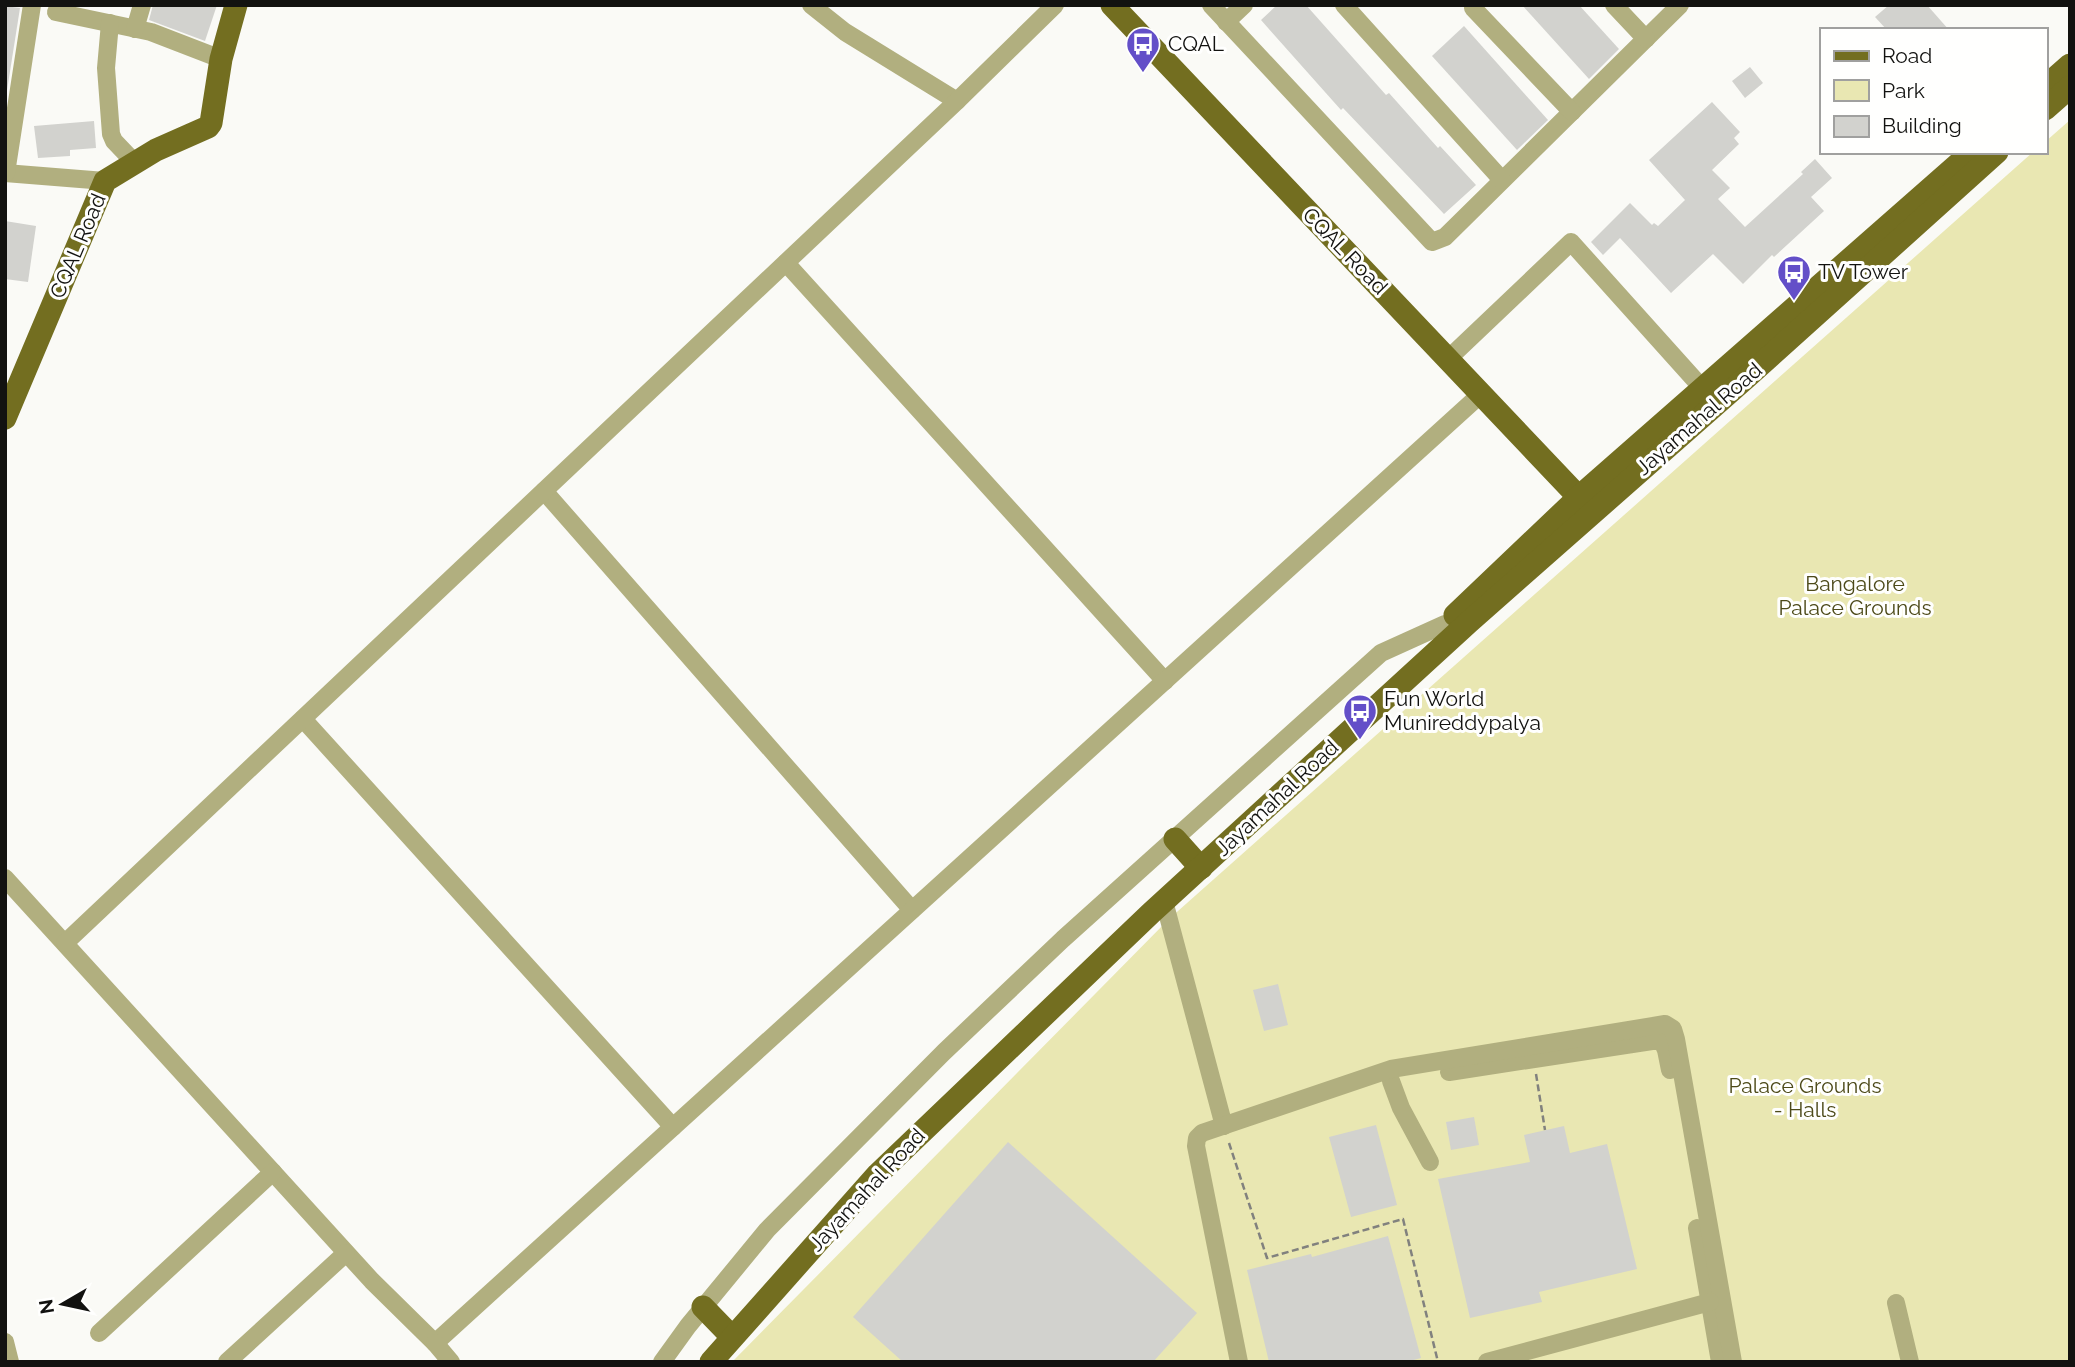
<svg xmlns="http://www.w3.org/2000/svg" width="2075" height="1367" font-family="Raleway,sans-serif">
<rect width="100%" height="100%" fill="#fafaf6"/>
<polygon fill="#e9e7b2" points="2070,120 2070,1362 732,1362 1169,919 2033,152 2045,152 2045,142"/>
<g fill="#d2d2ce">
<polygon points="153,5 217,5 205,41 149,20"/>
<polygon points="1277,5 1306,5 1386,95 1389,93 1438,148 1440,146 1476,185 1444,214 1343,108 1341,110 1261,20"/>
<polygon points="1522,5 1579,5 1619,49 1589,79"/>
<polygon points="1889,5 1927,5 1949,30 1887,30 1875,17"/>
<polygon points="5,6 20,8 5,103"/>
<polygon points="1464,26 1548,120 1517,150 1432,56"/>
<polygon points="1750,67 1763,83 1745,98 1732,81"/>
<polygon points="1712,102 1740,132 1734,138 1739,144 1712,170 1730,188 1718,199 1745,227 1803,174 1801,172 1815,159 1832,178 1811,197 1824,211 1774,257 1772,255 1743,284 1713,254 1671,293 1620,238 1603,255 1591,242 1630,203 1652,225 1654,223 1658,226 1685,200 1649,160"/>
<polygon points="94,121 96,148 70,150 70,156 38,158 34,126"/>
<polygon points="5,221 36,226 28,282 5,279"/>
<polygon points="1278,984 1288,1025 1264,1031 1253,990"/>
<polygon points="1474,1117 1479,1145 1451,1150 1446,1122"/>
<polygon points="1376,1125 1397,1205 1351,1217 1329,1137"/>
<polygon points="1564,1126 1570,1153 1607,1144 1637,1269 1539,1292 1542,1302 1470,1318 1438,1179 1530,1162 1524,1135"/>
<polygon points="1008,1142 1197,1313 1153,1362 903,1362 853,1317"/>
<polygon points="1388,1236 1421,1358 1406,1362 1269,1362 1247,1270 1311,1254 1312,1257"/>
</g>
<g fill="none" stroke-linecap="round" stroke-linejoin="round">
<g stroke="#81817e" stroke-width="2.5" stroke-dasharray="7 3.5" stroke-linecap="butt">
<polyline points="1536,1074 1545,1130"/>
<polyline points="1229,1143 1267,1258 1403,1219 1438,1362"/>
</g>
<g stroke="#b1af7f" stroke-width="18">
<polyline points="811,5 845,32 957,101"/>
<polyline points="1211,5 1432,242 1445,237 1680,5"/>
<polyline points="1344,5 1502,180"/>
<polyline points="1614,5 1646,39"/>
<polyline points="1473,8 1572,112"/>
<polyline points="56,12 151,32 221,59"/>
<polyline points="1226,22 1244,5"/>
<polyline points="110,23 106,68 111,134 114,141 135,163"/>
<polyline points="135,29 142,5"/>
<polyline points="5,173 105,181"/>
<polyline points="6,173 32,5"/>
<polyline points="786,263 1165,681"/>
<polyline points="1448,359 1571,242 1703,389"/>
<polyline points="544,491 912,910"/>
<polyline points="303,719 673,1127"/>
<polyline points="5,878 372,1281 435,1343 1481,394"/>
<polyline points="1164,901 1224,1126"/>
<polyline points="65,943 957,101 1055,5"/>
<polyline points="1449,1072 1652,1041 1662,1041 1666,1050 1670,1070"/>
<polyline points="1391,1081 1401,1108 1430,1162"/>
<polyline points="1697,1228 1720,1362"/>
<polyline points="1896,1303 1910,1362"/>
<polyline points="99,1333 273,1172"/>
<polyline points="5,1342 10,1362"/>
<polyline points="435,1343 451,1362"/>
<polyline points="227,1362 346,1253"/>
<polyline points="662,1362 688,1326 767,1230 944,1052 1063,939 1381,653 1445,624"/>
<polyline points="1239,1362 1196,1146 1197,1138 1202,1133 1391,1069 1665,1024 1673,1029 1676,1039 1733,1362"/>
<polyline points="1487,1362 1710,1302"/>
</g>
<g stroke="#736e20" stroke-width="23">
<polyline points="1112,5 1589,508"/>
<polyline points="2045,87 2070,65"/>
<polyline points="2045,109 2070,87"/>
<polyline points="5,418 105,181 156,150 208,127 211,123 221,59 236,5"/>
<polyline points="1455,615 1579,497 1972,152"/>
<polyline points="1175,839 1201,868"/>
<polyline points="703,1307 732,1337"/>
<polyline points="711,1362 878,1174 1151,913 1469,622 1748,376 1997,152"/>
</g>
</g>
<defs>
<g id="bus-pin" transform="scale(1.75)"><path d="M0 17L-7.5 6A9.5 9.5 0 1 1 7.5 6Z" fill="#634fc8" stroke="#fffffe"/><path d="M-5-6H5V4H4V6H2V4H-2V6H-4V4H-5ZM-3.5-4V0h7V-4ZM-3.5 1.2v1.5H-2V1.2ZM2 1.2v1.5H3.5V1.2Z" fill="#fff"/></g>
</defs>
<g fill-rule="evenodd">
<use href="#bus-pin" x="1143" y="44"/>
<use href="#bus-pin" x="1794" y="272"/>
<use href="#bus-pin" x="1360" y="711"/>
</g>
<g text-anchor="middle" stroke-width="6" stroke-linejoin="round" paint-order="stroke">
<g font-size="21" fill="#121210" stroke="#fffffe" text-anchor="start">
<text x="1168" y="51">CQAL</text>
<text x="1818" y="279">TV Tower</text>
<text x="1384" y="706">Fun World<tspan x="1384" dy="24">Munireddypalya</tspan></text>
</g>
<g font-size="21" fill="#121210" stroke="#fffffe">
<text transform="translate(78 246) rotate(-67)" y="7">CQAL Road</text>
<text transform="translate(1345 251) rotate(46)" y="7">CQAL Road</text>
<text transform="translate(1699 419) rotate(-41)" y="7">Jayamahal Road</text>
<text transform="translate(1277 798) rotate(-43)" y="7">Jayamahal Road</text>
<text transform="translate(867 1190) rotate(-47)" y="7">Jayamahal Road</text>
</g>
<g font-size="21" fill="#4d4a19" stroke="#fffffe">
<text x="1855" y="591">Bangalore<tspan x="1855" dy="24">Palace Grounds</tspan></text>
<text x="1805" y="1093">Palace Grounds<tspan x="1805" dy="24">- Halls</tspan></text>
</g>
</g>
<rect width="2075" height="1367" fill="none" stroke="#121210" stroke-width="14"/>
<rect x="1820" y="28" width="228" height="126" fill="#fffffe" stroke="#a0a09f" stroke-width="2"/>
<rect x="1834" y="51" width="35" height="10" fill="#736e20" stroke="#a0a09f" stroke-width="2"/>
<text x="1882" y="63" font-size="21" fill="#121210">Road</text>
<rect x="1834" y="80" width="35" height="21" fill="#e9e7b2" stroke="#a0a09f" stroke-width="2"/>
<text x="1882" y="98" font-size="21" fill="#121210">Park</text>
<rect x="1834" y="116" width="35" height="21" fill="#d2d2ce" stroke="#a0a09f" stroke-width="2"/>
<text x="1882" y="133" font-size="21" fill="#121210">Building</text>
<g transform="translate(63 1304) rotate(261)" stroke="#fffffe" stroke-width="5" paint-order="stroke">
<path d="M0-5L12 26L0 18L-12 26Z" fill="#121210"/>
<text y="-10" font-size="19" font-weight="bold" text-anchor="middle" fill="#121210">N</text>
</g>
</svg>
